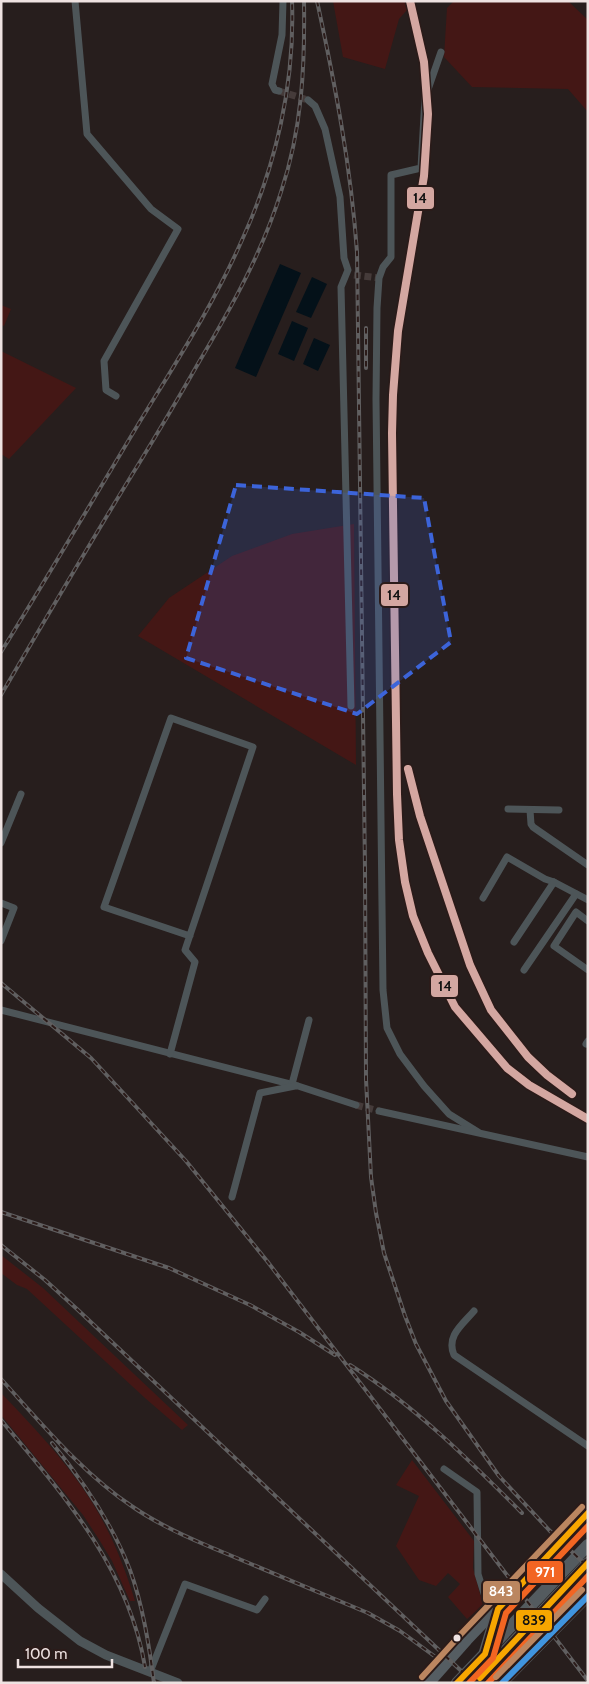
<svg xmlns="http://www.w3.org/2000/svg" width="589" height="1684" font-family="Cabin,sans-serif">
<rect width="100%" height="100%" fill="#271e1d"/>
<g fill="#441715">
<polygon points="333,1 415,1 399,19 385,69 343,57"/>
<polygon points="454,1 568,1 588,20 588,112 568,89 472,87 444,57 447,8"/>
<polygon points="1,305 11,309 4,326 1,325"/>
<polygon points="1,351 76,388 9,459 1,454"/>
<polygon points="354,524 356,765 138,636 169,598 232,556 292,534"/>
<polygon points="1,1255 43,1288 188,1425 182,1430 145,1398 27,1289 17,1285 1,1273"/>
<path d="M1 1393C31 1424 64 1459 88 1496 109 1528 124 1564 135 1601H130L112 1561 100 1541 83 1515 1 1415Z"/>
<polygon points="412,1460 474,1541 473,1568 483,1605 467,1619 448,1597 460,1584 448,1573 436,1586 419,1580 396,1546 419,1496 396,1485"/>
</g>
<g fill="#041119">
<polygon points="280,264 301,273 256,377 235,368"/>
<polygon points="312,277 327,284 311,318 296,312"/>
<polygon points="292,321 308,328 294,361 278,354"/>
<polygon points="314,338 330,345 318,371 303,364"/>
</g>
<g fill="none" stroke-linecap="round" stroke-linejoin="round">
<g stroke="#453b3a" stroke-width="7" stroke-dasharray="7 3.5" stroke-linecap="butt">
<polyline points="279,91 308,100"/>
<polyline points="354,275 379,278"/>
<polyline points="356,1105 379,1111"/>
</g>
<g stroke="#4d5558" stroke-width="7">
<polyline points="75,1 87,134 151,209 178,229 104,361 106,390 116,396"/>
<polyline points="441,52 425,98 421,168 391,175 391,257 383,267 379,278 377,308 376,399 383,990 387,1028 400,1054 424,1086 449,1114 478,1132"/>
<polyline points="279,91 275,90 272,84 282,35 283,1"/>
<polyline points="308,100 315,106 325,129 340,197 344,258 348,270 341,287 351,706"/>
<polyline points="508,809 559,810"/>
<polyline points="530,810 531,824 533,827 588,865"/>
<polyline points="1,843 21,794"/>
<polyline points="483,898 507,857 545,879 554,882"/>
<polyline points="1,903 14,908 1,941"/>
<polyline points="588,921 576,912 554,946 588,970"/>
<polyline points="514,942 554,882 588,900"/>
<polyline points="524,970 576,894"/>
<polyline points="1,1010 298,1086 356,1105"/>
<polyline points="586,1044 588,1041"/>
<polyline points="170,1054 195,962 185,950 253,747 171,718 104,907 190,936"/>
<polyline points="292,1084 309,1020"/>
<polyline points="379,1111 588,1157"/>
<polyline points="232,1197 260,1093 295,1086"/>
<path d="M474 1311C462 1325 446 1336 454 1355L588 1446"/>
<polyline points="444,1469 477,1492 478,1574 491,1616"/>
<polyline points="150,1672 185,1584 257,1610 265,1599"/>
</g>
<polyline stroke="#4d5558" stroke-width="9" points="1,1574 38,1608 80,1641 106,1655 178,1683"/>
<g stroke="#555d62" stroke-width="11">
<polyline points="429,1683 467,1640 588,1513"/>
<polyline points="502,1683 588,1596"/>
</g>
<g stroke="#545b5f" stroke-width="12">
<polyline points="485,1652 498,1609"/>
<polyline points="457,1683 588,1545"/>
<polyline points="475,1683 588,1563"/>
</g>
<g stroke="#605f60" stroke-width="4">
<g id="rail">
<path d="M317 1C335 84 351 167 357 252L365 869 366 1079 371 1177 376 1213 384 1253 405 1316 416 1344 446 1401 499 1476 549 1530 588 1567"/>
<polyline points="366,328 366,368"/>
<path d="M1 652C47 578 91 503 136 428 173 367 213 306 242 240 276 166 295 83 292 1"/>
<path d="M1 695C46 618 91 541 138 465 159 431 179 397 199 362 231 308 262 253 281 192 302 129 305 67 304 1"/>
<polyline points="1,983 91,1058 186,1161 267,1261 588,1681"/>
<polyline points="1,1212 169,1268 250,1305 299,1332 335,1355"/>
<polyline points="1,1245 45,1280 78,1310 474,1683"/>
<path d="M350 1365C414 1405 469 1460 522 1513"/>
<path d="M1 1379C41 1423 83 1474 133 1507 156 1523 182 1535 208 1546L368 1613 400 1631 441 1661"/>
<path d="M1 1420C63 1494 129 1569 145 1667"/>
<path d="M52 1443C83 1481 112 1523 130 1570 143 1606 149 1645 154 1683"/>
</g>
</g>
<use href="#rail" stroke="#2b1b19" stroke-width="2" stroke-dasharray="5.5" stroke-linecap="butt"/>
<g stroke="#2b1b19" stroke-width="10">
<g id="bus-1">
<polyline points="480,1678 588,1563"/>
<polyline points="457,1683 485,1654 498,1609 588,1513"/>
</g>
</g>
<g stroke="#2b1b19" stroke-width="10">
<g id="bus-2">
<polyline points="469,1683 493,1658 506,1613 588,1526"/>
<polyline points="488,1683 588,1576"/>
</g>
</g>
<g stroke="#2b1b19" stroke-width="10">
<g id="bus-3">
<polyline points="422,1677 461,1634 582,1507"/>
<polyline points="496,1677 582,1590"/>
</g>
</g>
<g stroke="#2b1b19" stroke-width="10">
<polyline id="bus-4" points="502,1683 588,1596"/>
</g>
<use href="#bus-1" stroke="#f7a600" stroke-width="6"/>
<use href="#bus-2" stroke="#f26522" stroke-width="6"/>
<use href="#bus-3" stroke="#bb8660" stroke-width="6"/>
<use href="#bus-4" stroke="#4094de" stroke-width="6"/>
<g stroke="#2b1b19" stroke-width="11">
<g id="metro-1">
<polyline points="410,1 424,62 428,114 424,176 398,331 393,395 392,433 397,794 399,840 405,882 413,916 428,953 455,1007 507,1068 529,1085 588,1119"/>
<polyline points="408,769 420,816 470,965 491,1010 528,1057 547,1075 572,1094"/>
</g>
</g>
<use href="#metro-1" stroke="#d4a7a1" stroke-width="8"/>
</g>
<path fill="#3c64d9" fill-opacity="0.2" stroke="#3c64d9" stroke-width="4" stroke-dasharray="10 6" stroke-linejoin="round" d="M236 485 424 498 451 642 357 714 186 658Z"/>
<circle fill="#eee2e1" stroke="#2b1b19" stroke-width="2" cx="457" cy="1638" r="4.5"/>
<g stroke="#2b1b19" stroke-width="2">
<rect x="406" y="186" width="29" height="24" rx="5" fill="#d4a7a1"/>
<rect x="380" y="583" width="29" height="24" rx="5" fill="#d4a7a1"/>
<rect x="430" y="974" width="29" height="24" rx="5" fill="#d4a7a1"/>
<rect x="526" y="1560" width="38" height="24" rx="5" fill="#f26522"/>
<rect x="482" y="1580" width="39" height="24" rx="5" fill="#bb8660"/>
<rect x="515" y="1609" width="38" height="23" rx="5" fill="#f7a600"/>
</g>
<g font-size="14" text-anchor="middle" font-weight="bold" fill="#fff">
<text x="545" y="1577">971</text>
<text x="501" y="1596">843</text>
</g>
<g font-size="14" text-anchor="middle" font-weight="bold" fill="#111">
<text x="420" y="203">14</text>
<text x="394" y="600">14</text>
<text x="445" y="991">14</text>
<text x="534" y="1625">839</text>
</g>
<rect width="589" height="1684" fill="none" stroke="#eee2e1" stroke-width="5"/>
<path d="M18 1659v8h94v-8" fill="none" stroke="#eee2e1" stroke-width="2.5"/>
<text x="25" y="1659" font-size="15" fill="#eee2e1" stroke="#2b1b19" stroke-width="4" paint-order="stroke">100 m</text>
</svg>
